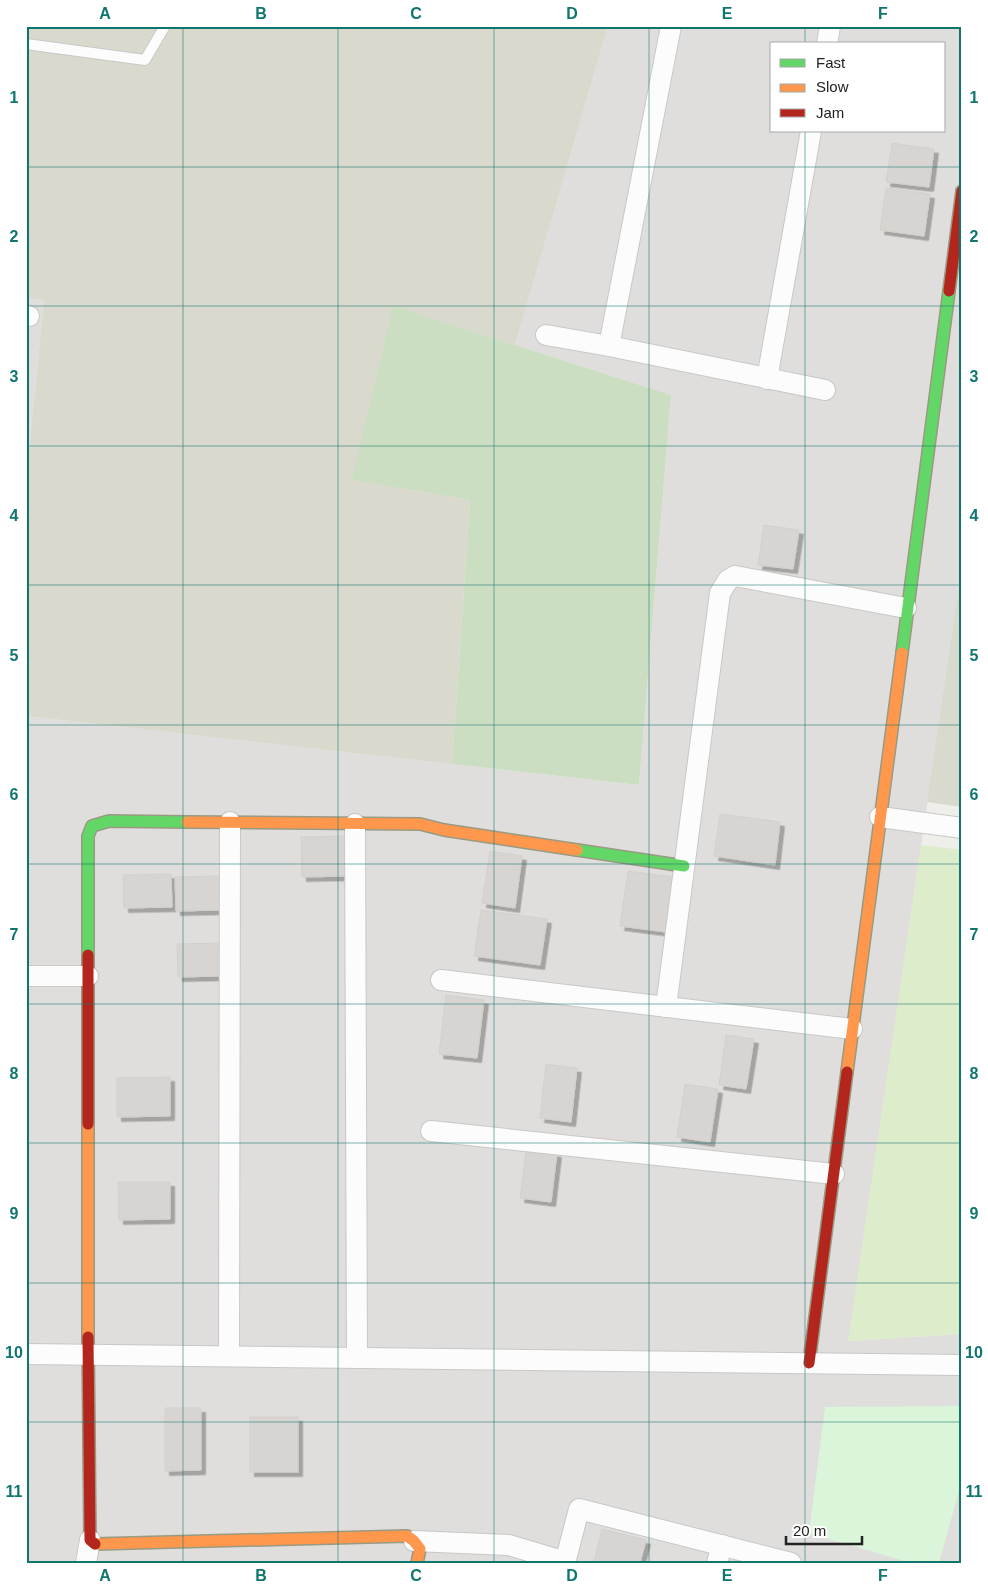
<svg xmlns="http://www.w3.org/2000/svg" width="988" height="1589" font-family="Helvetica,sans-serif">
<defs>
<filter id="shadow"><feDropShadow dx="4.5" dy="4.5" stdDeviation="0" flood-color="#0004"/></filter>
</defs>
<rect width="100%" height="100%" fill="#f0eeeb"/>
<g fill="#dfdedc" fill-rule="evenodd">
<path d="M608 26H962V565L849 1341 962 1334V1563H26V716L639 785 671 395 515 345ZM772 44H944V131H772Z"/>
<polygon points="26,298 44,300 26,481"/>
</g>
<g fill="#d9d9cd">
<polygon points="26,26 608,26 515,345 393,307 353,480 470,500 452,764 26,716 26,481 44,300 26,298"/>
<polygon points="962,565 962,807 927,802"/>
</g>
<polygon fill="#ddeccb" points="921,845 962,850 962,1334 848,1341"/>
<polygon fill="#cbdec1" points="393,306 671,395 639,785 452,764 470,500 352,480"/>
<polygon fill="#daf5da" points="962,1406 962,1480 939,1563 911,1563 809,1533 825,1407"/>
<g fill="#d7d4d2" stroke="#d3d0cc" filter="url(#shadow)">
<polygon points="892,143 934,149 929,187 886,182"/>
<polygon points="886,188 930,194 924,236 880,230"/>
<polygon points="764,525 799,530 793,569 758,565"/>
<polygon points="720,814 780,822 775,865 714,856"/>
<polygon points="348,836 349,876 302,877 301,837"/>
<polygon points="490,851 522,856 515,908 482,903"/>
<polygon points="628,871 673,877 666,932 620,926"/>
<polygon points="171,874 172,907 124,908 123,875"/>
<polygon points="219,876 220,910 176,911 175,877"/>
<polygon points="481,910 547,919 540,965 474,956"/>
<polygon points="220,943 221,976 178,977 177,944"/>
<polygon points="446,995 484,1000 477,1058 439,1054"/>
<polygon points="726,1035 754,1039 746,1089 719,1085"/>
<polygon points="546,1064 577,1068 571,1122 540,1118"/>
<polygon points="170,1077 170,1116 117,1117 117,1078"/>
<polygon points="685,1084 718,1089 710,1142 677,1137"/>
<polygon points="526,1150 557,1153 551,1202 520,1198"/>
<polygon points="118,1182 170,1182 170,1219 119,1220"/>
<polygon points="165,1408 201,1408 201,1470 165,1471"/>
<rect x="250" y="1417" width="48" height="55"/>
<polygon points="602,1529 646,1540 640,1563 594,1563"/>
</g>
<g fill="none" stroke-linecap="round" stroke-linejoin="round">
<g stroke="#c9c8c7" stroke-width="12">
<polyline id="lane" points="26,44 145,60 165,26"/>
</g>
<g stroke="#c9c8c7" stroke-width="22">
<g id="street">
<polyline points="827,44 830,26"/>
<polyline points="26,315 29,316"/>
<polyline points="546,335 609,346 825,390"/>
<polyline points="609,346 671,26"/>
<polyline points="767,379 811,131"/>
<polyline points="880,817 962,828"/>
<polyline points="355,824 357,1358"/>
<polyline points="26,976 88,976"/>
<polyline points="441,980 852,1029"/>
<polyline points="666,1007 720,593 728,580 735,576 906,608"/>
<polyline points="431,1131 834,1174"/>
<polyline points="26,1354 962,1365"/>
<polyline points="229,1356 230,822"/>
<polyline points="414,1541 509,1545 566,1562"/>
<polyline points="86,1563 90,1540"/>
<polyline points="565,1563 579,1509 791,1563"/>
<polyline points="717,1563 722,1545"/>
</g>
</g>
<g stroke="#999a82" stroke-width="14">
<g id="fast">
<polyline points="902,653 949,291"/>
<polyline points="577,850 684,866"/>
<polyline points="88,955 88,836 92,826 109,821 187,822"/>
</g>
</g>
<g stroke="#999a82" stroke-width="14">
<g id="slow">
<polyline points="187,822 420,824 444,830 577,850"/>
<polyline points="847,1072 902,653"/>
<polyline points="88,1124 88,1337"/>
<polyline points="95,1544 407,1536 414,1541 420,1549 417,1563"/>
</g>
</g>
<g stroke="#999a82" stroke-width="14">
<g id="jam">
<polyline points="949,291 962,191"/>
<polyline points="88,955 88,1124"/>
<polyline points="88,1337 90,1540 95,1544"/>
<polyline points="809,1363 847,1072"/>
</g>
</g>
<use href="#lane" stroke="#fdfcfc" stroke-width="10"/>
<use href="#street" stroke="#fdfcfc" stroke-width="20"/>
<use href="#fast" stroke="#63d668" stroke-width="11"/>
<use href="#slow" stroke="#ff974d" stroke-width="11"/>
<use href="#jam" stroke="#b3261e" stroke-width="11"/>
</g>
<path fill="none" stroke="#0f766e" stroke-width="1" stroke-opacity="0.55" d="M183 26V1563M338 26V1563M494 26V1563M649 26V1563M805 26V44M805 131V1563M26 167H962M26 306H962M26 446H962M26 585H962M26 725H962M26 864H962M26 1004H962M26 1143H962M26 1283H962M26 1422H962"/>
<rect width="988" height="1589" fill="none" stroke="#ffffff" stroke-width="55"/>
<rect x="770" y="42" width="175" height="90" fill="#ffffff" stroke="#a7a7a7"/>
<rect x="780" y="59" width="25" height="8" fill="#63d668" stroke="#a7a7a7"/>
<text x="816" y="68" font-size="15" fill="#222222">Fast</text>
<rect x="780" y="84" width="25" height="8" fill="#ff974d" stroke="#a7a7a7"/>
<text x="816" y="92" font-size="15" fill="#222222">Slow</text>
<rect x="780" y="109" width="25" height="8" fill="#b3261e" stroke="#a7a7a7"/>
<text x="816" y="118" font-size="15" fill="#222222">Jam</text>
<path d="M786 1536v8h76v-8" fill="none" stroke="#222222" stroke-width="2.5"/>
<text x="793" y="1536" font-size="15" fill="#222222" stroke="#ffffff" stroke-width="4" paint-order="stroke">20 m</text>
<rect x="28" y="28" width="932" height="1534" fill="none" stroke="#0f766e" stroke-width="2"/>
<g font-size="16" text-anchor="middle" font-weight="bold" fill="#0f766e">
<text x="105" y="19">A</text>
<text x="261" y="19">B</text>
<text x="416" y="19">C</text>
<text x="572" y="19">D</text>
<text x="727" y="19">E</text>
<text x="883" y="19">F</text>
<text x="14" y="103">1</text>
<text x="974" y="103">1</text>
<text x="14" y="242">2</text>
<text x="974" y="242">2</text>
<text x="14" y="382">3</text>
<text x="974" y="382">3</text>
<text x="14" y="521">4</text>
<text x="974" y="521">4</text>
<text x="14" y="661">5</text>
<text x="974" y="661">5</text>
<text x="14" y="800">6</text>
<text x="974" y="800">6</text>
<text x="14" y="940">7</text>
<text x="974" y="940">7</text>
<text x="14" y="1079">8</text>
<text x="974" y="1079">8</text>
<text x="14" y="1219">9</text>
<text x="974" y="1219">9</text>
<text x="14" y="1358">10</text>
<text x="974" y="1358">10</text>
<text x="14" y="1497">11</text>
<text x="974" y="1497">11</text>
<text x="105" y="1581">A</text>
<text x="261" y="1581">B</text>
<text x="416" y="1581">C</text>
<text x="572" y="1581">D</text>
<text x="727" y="1581">E</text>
<text x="883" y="1581">F</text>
</g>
</svg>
